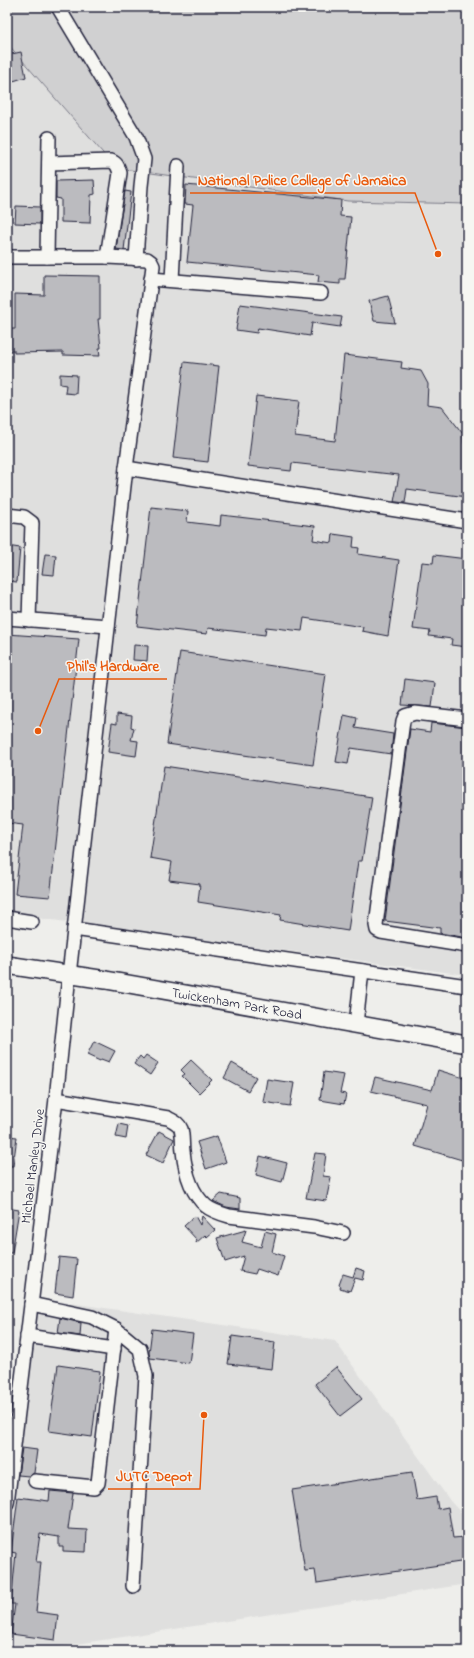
<svg xmlns="http://www.w3.org/2000/svg" width="474" height="1658" font-family="'Indie Flower',sans-serif">
<rect width="100%" height="100%" fill="#eeeeeb"/>
<filter id="ink" filterUnits="userSpaceOnUse"><feTurbulence type="fractalNoise" baseFrequency=".025" numOctaves="2"/><feDisplacementMap in="SourceGraphic" scale="8" xChannelSelector="R" yChannelSelector="G"/><feConvolveMatrix kernelMatrix="1 2 1 2 8 2 1 2 1" color-interpolation-filters="sRGB"/></filter>
<g filter="url(#ink)">
<g fill="#dfdfde">
<polygon points="7,43 116,168 348,201 467,204 467,975 7,914"/>
<polygon points="35,1298 335,1341 451,1502 467,1519 467,1584 31,1651 15,1651 7,1643 7,1527"/>
</g>
<polygon fill="#d0d0d1" stroke="#797986" points="7,7 467,7 467,204 348,201 116,168 7,43"/>
<g fill="#bbbbbf" stroke="#22223b">
<polygon points="21,52 26,77 7,83 7,55"/>
<polygon points="94,180 95,194 91,195 90,223 61,222 61,199 56,198 56,181"/>
<polygon points="186,185 341,200 340,216 351,217 345,279 340,279 340,284 318,282 319,275 187,262 193,205 185,204"/>
<polygon points="125,191 131,192 124,250 116,249"/>
<polygon points="16,206 40,207 40,224 15,223"/>
<polygon points="44,275 100,276 100,319 98,319 101,348 99,348 100,356 63,355 63,352 14,353 14,350 7,350 7,329 15,329 15,294 44,295"/>
<polygon points="388,296 395,323 374,321 369,301"/>
<polygon points="240,304 342,317 340,327 312,323 310,336 258,328 257,333 236,330"/>
<polygon points="344,355 402,362 401,368 421,371 428,384 427,405 442,407 463,434 464,444 467,445 467,497 407,489 405,503 397,502 394,502 399,475 292,463 291,471 248,466 256,396 299,401 295,436 335,441"/>
<polygon points="184,362 219,366 208,462 173,458"/>
<polygon points="60,374 77,375 76,394 65,393 66,385 60,384"/>
<polygon points="151,507 188,511 187,522 220,526 221,515 315,526 313,540 332,543 333,534 354,537 353,547 359,548 358,554 399,560 388,636 362,631 363,627 304,618 302,631 266,627 265,635 208,628 207,634 137,626"/>
<polygon points="7,546 20,548 17,582 7,581"/>
<polygon points="45,554 56,555 54,575 42,574"/>
<polygon points="434,555 467,559 467,647 451,645 452,639 429,636 430,631 413,629 422,562 433,563"/>
<polygon points="7,634 79,639 50,897 15,894 23,825 7,823"/>
<polygon points="134,645 148,646 147,661 133,660"/>
<polygon points="180,652 326,674 313,765 167,744"/>
<polygon points="405,679 435,683 432,707 402,705"/>
<polygon points="117,714 132,716 131,727 134,728 131,740 138,741 136,756 108,752 112,723 117,724"/>
<polygon points="344,715 357,718 355,728 393,734 391,754 351,748 348,764 336,762"/>
<polygon points="431,723 467,727 467,938 440,933 440,928 385,921 410,729 430,732"/>
<polygon points="164,766 372,797 362,861 358,861 348,931 280,920 281,915 198,902 200,884 169,880 172,862 150,858"/>
<polygon points="94,1041 115,1051 109,1062 101,1059 100,1061 87,1055"/>
<polygon points="146,1055 158,1063 150,1075 134,1064 140,1056 143,1059"/>
<polygon points="191,1060 212,1080 199,1093 182,1076 185,1074 181,1070"/>
<polygon points="232,1063 256,1077 248,1091 224,1078"/>
<polygon points="438,1070 467,1079 467,1143 462,1160 415,1146 427,1104 371,1091 375,1077 432,1090"/>
<polygon points="324,1072 344,1075 340,1093 346,1094 344,1104 320,1100"/>
<polygon points="267,1079 294,1083 290,1106 263,1102"/>
<polygon points="119,1124 128,1126 126,1139 116,1137"/>
<polygon points="159,1131 174,1139 163,1163 146,1155"/>
<polygon points="7,1136 17,1137 13,1166 7,1166"/>
<polygon points="217,1136 226,1162 206,1169 197,1142"/>
<polygon points="315,1153 326,1154 323,1176 331,1177 326,1201 306,1198"/>
<polygon points="260,1156 287,1163 282,1182 256,1175"/>
<polygon points="221,1194 240,1198 240,1209 226,1207 213,1201"/>
<polygon points="7,1208 19,1210 12,1253 7,1253"/>
<polygon points="195,1216 200,1225 202,1216 215,1230 207,1237 205,1235 196,1243 197,1240 184,1226"/>
<polygon points="246,1230 242,1242 261,1247 265,1231 276,1234 272,1252 284,1256 278,1276 257,1269 255,1274 240,1271 244,1256 225,1262 217,1238"/>
<polygon points="59,1257 77,1259 73,1296 55,1293"/>
<polygon points="356,1268 365,1271 363,1280 355,1278 350,1291 340,1288 341,1286 339,1285 343,1274 353,1277"/>
<polygon points="60,1318 81,1323 80,1336 58,1333"/>
<polygon points="152,1329 193,1334 189,1363 150,1358 149,1353"/>
<polygon points="232,1336 275,1342 272,1369 228,1364"/>
<polygon points="58,1365 100,1371 92,1437 49,1431"/>
<polygon points="336,1367 362,1399 340,1416 315,1384"/>
<polygon points="22,1448 37,1450 34,1473 29,1476 18,1475"/>
<polygon points="412,1472 417,1500 436,1497 438,1509 448,1507 453,1538 465,1537 467,1561 317,1583 315,1570 305,1571 292,1490"/>
<polygon points="50,1491 73,1493 68,1529 87,1530 86,1552 63,1551 63,1547 59,1547 59,1537 40,1534 36,1562 41,1562 36,1612 58,1615 55,1640 11,1634 15,1604 11,1604 16,1553 11,1552 18,1497 49,1501"/>
</g>
<g fill="none" stroke-linecap="round" stroke-linejoin="round">
<g stroke="#22223b" stroke-width="16">
<g id="minor">
<polyline points="58,7 136,137 144,159 141,186 136,259"/>
<path d="M49 163 111 161C117 163 118 167 120 173L107 257"/>
<polyline points="7,257 107,257 147,259 151,262 153,266 126,468 69,975 56,1099 7,1503"/>
<polyline points="47,257 49,138"/>
<polyline points="151,279 321,293"/>
<polyline points="172,280 178,166"/>
<polyline points="126,468 467,521"/>
<polyline points="7,515 24,517 32,523 29,620"/>
<polyline points="7,618 108,626"/>
<polyline points="467,719 415,713 405,716 403,721 376,925 377,930 381,932 467,946"/>
<polyline points="7,918 32,922"/>
<polyline points="74,929 467,986"/>
<polyline points="356,1024 362,971"/>
<path d="M56 1099 168 1118C173 1121 179 1123 181 1129 183 1136 182 1144 183 1151 185 1171 191 1193 206 1206 212 1211 222 1214 229 1216L314 1227 343 1233"/>
<polyline points="31,1304 92,1317 116,1329 140,1349 146,1376 133,1586"/>
<polyline points="27,1336 114,1349"/>
<polyline points="35,1481 94,1487 98,1483 116,1329"/>
</g>
</g>
<g stroke="#22223b" stroke-width="20">
<polyline id="major" points="7,965 106,980 467,1044"/>
</g>
<use href="#minor" stroke="#f6f6f2" stroke-width="13"/>
<use href="#major" stroke="#f6f6f2" stroke-width="17"/>
</g>
</g>
<g text-anchor="middle" stroke-width="3" stroke-linejoin="round" paint-order="stroke">
<g font-size="14" fill="#22223b" stroke="#f6f6f2">
<text transform="translate(237 1003) rotate(10)" y="5">Twickenham Park Road</text>
<text transform="translate(32 1166) rotate(-83)" y="5">Michael Manley Drive</text>
</g>
</g>
<path fill="none" stroke="#e8590c" stroke-width="1.5" d="M438 254L415 193H190M38 731L59 679H167M204 1415L200 1489H108"/>
<g fill="#e8590c" stroke="#f6f6f2" stroke-width="1.5">
<circle cx="438" cy="254" r="4"/>
<circle cx="38" cy="731" r="4"/>
<circle cx="204" cy="1415" r="4"/>
</g>
<g font-size="15" text-anchor="middle" font-weight="bold" fill="#e8590c" stroke="#f6f6f2" stroke-width="3" stroke-linejoin="round" paint-order="stroke">
<text x="302" y="185">National Police College of Jamaica</text>
<text x="113" y="671">Phil's Hardware</text>
<text x="154" y="1481">JUTC Depot</text>
</g>
<rect width="474" height="1658" fill="none" stroke="#f6f6f2" stroke-width="24"/>
<rect x="12" y="12" width="450" height="1634" fill="none" stroke="#22223b" stroke-width="1.5" filter="url(#ink)"/>
</svg>
